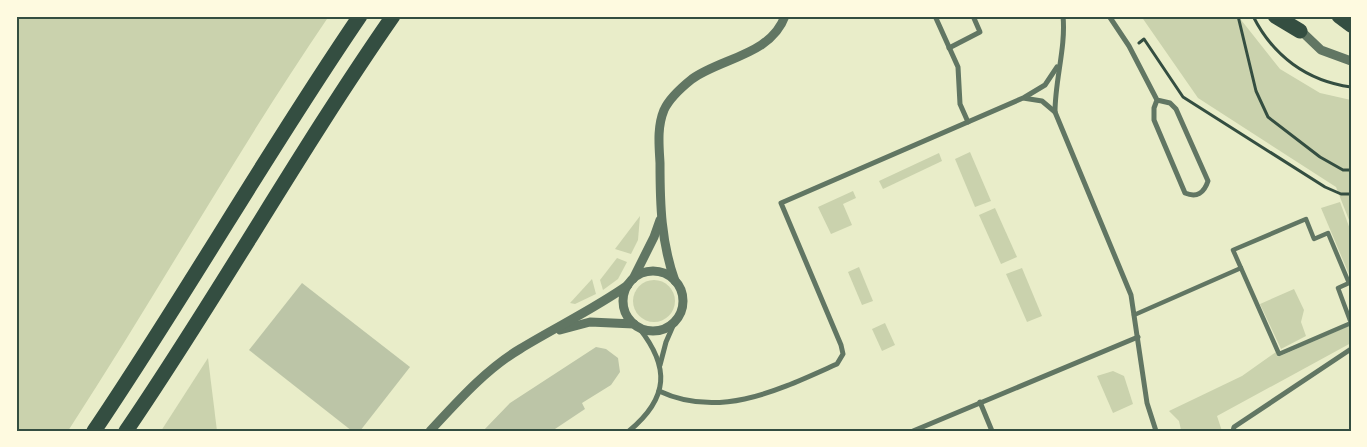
<svg xmlns="http://www.w3.org/2000/svg" width="1367" height="447" font-family="'Archivo Narrow',sans-serif">
<rect width="100%" height="100%" fill="#e9edc9"/>
<g fill="#cad2ad">
<path d="M16 16H329C237 151 157 294 68 431H16Z"/>
<polygon points="1141,16 1238,16 1280,69 1320,93 1351,100 1351,225 1336,187 1198,98"/>
<polygon points="970,152 991,201 975,207 955,159"/>
<polygon points="939,153 942,161 883,189 879,181"/>
<polygon points="853,191 856,198 843,204 852,225 831,234 818,207"/>
<polygon points="1340,202 1351,232 1351,279 1321,208"/>
<polygon points="995,208 1017,257 1001,264 979,215"/>
<polygon points="640,216 638,240 631,254 615,249"/>
<polygon points="617,258 627,262 618,279 603,290 600,280"/>
<polygon points="859,267 873,301 862,305 848,272"/>
<polygon points="1022,268 1042,316 1027,322 1006,274"/>
<polygon points="592,279 596,294 575,304 570,303"/>
<circle cx="654" cy="301" r="21"/>
<polygon points="1294,289 1304,310 1301,322 1306,336 1281,349 1260,304"/>
<polygon points="885,323 895,345 882,351 872,329"/>
<polygon points="1351,325 1351,343 1217,416 1222,431 1181,430 1179,421 1169,411 1242,376 1276,352 1278,357"/>
<polygon points="208,358 217,431 161,431"/>
<polygon points="1113,371 1124,376 1133,404 1113,413 1097,376"/>
</g>
<g fill="#bcc5a7">
<polygon points="302,283 410,367 360,431 352,431 249,350"/>
<polygon points="596,347 606,349 618,358 620,372 611,385 582,403 585,409 552,431 483,431 510,403"/>
</g>
<g fill="none" stroke-linecap="round" stroke-linejoin="round">
<g stroke="#344e41" stroke-width="3">
<polyline points="1238,16 1256,91 1268,117 1320,157 1343,170 1351,170"/>
<path d="M1253 16C1273 56 1307 81 1351 87"/>
<polyline points="1139,43 1144,39 1183,97 1325,187 1341,194 1351,194"/>
</g>
<g stroke="#617663" stroke-width="4.5">
<polygon points="1306,219 1314,239 1328,233 1349,283 1338,288 1351,323 1279,354 1233,250"/>
<polyline points="1134,315 1241,268"/>
</g>
<g stroke="#617663" stroke-width="5">
<polyline points="935,16 958,67 960,104 968,122"/>
<path d="M1063 16C1066 47 1055 80 1055 112L1131 295 1147 403 1156 431"/>
<path d="M1109 16 1129 46 1157 100 1154 108V120L1185 193C1197 198 1204 193 1208 181L1176 109 1170 103 1157 100"/>
<polyline points="949,48 980,32 973,16"/>
<polyline points="1025,97 1045,85 1057,67"/>
<polyline points="660,365 666,342 676,319"/>
<path d="M659 391C720 420 781 389 837 364L843 354 841 345 781 203 1023 98 1042 101 1055 112"/>
<polyline points="980,402 992,431"/>
<path d="M629 431C669 398 670 367 639 328"/>
<polyline points="913,431 1138,337"/>
<polyline points="1233,431 1234,427 1351,349"/>
</g>
<g stroke="#617663" stroke-width="9">
<polyline points="1298,28 1321,50 1351,61"/>
<circle cx="653" cy="301" r="30"/>
<polyline points="633,279 654,237 660,220"/>
<path d="M675 281C661 242 660 204 660 163 659 145 657 127 664 110 669 99 682 87 692 79 721 58 771 55 785 16"/>
<polyline points="560,330 590,322 634,324"/>
<path d="M430 431C457 402 486 369 520 349 556 327 594 309 628 285"/>
</g>
<g stroke="#344e41" stroke-width="15">
<polyline points="1275,16 1300,31"/>
<polyline points="1339,16 1351,25"/>
<path d="M94 431C186 295 267 152 360 16"/>
<path d="M126 431C219 295 299 151 393 16"/>
</g>
</g>
<rect width="1367" height="447" fill="none" stroke="#fefae0" stroke-width="35"/>
<rect x="18" y="18" width="1332" height="412" fill="none" stroke="#344e41" stroke-width="2"/>
</svg>
